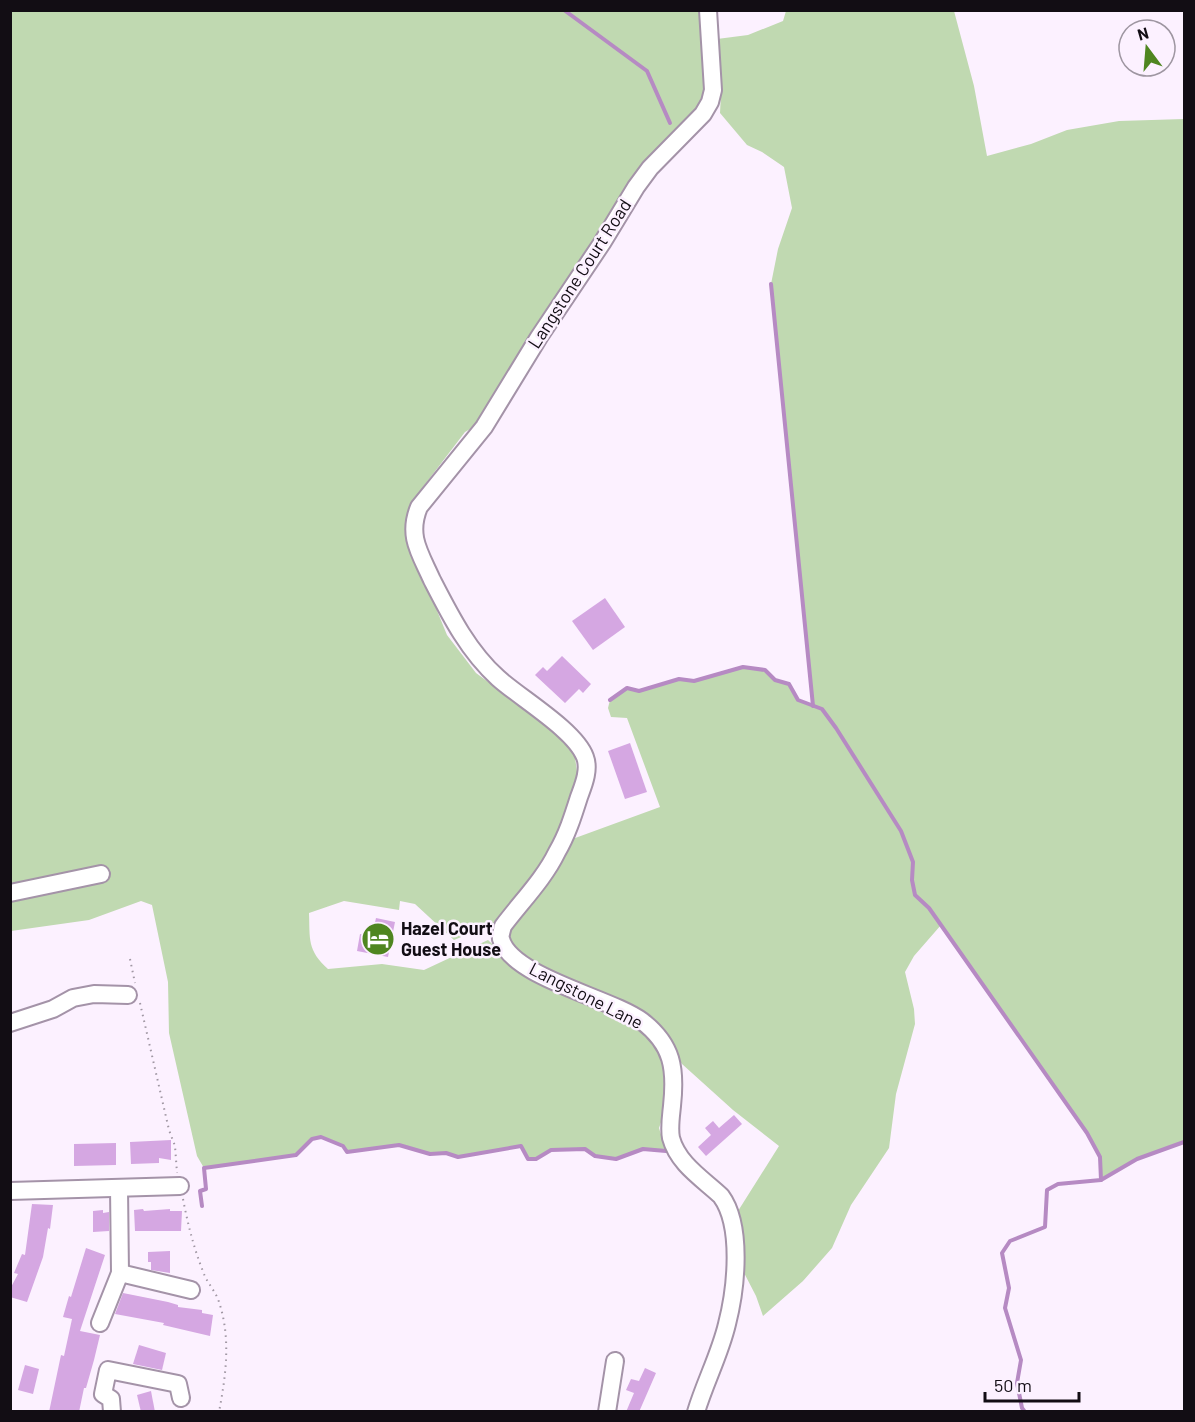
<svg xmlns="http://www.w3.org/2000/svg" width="1195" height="1422" font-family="Barlow,sans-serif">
<rect width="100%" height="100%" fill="#fcf1ff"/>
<g fill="#c0d9b1">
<path d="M10 11H704L705 103 634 176 482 422 465 432 423 487 406 519 408 540 447 635 476 673 529 712 574 750 578 779 552 851 498 922 454 940 415 904 400 901 399 910 344 901 309 913C310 939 307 950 328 969L382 964 424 970 488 940 505 956 612 1010 651 1036 664 1052 667 1105 659 1128 666 1151 643 1149 616 1159 595 1156 585 1149 551 1150 536 1159H528L521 1146 458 1157 446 1153 430 1154 399 1145 347 1152 343 1146 321 1137 312 1139 296 1155 204 1168 197 1156 169 1033 168 982 152 905 141 901 89 920 11 931Z"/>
<polygon points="786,11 954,11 974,86 987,156 1031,144 1067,130 1119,121 1184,119 1184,1142 1137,1159 1101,1180 1100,1157 1087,1133 941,925 914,956 905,972 914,1009 915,1024 896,1094 889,1148 851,1205 832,1248 803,1281 763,1316 756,1296 741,1267 738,1211 779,1146 733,1110 682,1064 666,1039 522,957 509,940 510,930 567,841 660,807 627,718 611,717 608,708 610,700 627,688 639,691 679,679 694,681 743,667 765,670 775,680 789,684 798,700 813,705 771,284 778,249 792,208 784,167 762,152 747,145 720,113 721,94 717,39 748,35 783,21"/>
</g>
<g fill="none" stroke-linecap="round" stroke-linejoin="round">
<g stroke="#b68ac3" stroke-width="4">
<polyline points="564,10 647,71 670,123"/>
<polyline points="771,284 813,706"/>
<polyline points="610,700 627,688 639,691 679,679 694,681 743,667 765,670 775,680 789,684 798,700 822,709 836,728 901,831 913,862 912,880 915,895 929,908 1087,1133 1100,1157 1101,1180"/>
<polyline points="202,1206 200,1191 206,1189 204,1168 296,1155 312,1139 321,1137 343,1146 347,1152 399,1145 430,1154 446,1153 458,1157 521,1146 528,1159 536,1159 551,1150 585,1149 595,1156 616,1159 643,1149 666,1151"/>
<polyline points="1025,1412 1022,1408 1017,1383 1021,1360 1005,1308 1009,1288 1002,1253 1010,1241 1045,1227 1047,1190 1058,1184 1101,1180 1137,1159 1184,1142"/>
</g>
</g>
<g fill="#d5a7e2">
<polygon points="605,598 625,627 593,650 572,621"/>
<polygon points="562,656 591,684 583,693 579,689 565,703 535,675 543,667 547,671"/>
<polygon points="630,743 647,792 625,799 608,751"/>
<polygon points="376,918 395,922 388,957 357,951 360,934 372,936"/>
<polygon points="734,1115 742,1124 706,1156 698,1147 711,1135 705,1128 713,1121 719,1128"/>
<polygon points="171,1140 171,1160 159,1158 159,1163 131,1164 130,1142"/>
<polygon points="116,1143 116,1165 74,1166 74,1144"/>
<polygon points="32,1204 53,1205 50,1229 48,1228 43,1257 27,1302 10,1297 10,1289 18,1274 14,1273 22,1254 25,1255"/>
<polygon points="143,1209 144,1211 170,1209 170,1211 182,1211 181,1231 135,1231 134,1210"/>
<polygon points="103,1210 103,1213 109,1212 109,1231 93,1232 93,1211"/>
<polygon points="86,1248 105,1255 80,1331 100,1335 94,1360 86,1388 84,1388 79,1412 49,1412 61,1355 64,1356 72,1319 63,1317 69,1296 71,1297"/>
<polygon points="170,1251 170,1273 151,1270 151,1262 148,1262 148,1252"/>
<polygon points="123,1293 168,1302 178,1305 178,1307 202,1310 202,1313 213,1315 210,1336 163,1325 164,1323 115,1314"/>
<polygon points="139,1345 166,1353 162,1370 133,1364"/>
<polygon points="25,1365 39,1369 33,1394 18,1390"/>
<polygon points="645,1368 656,1373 639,1412 626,1412 634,1393 626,1390 631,1379 639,1381"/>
<polygon points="151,1391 155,1412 141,1412 137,1395"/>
</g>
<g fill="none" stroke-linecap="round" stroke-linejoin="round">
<g stroke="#a493a8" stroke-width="20">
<g id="minor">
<polyline points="10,893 101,874"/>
<polyline points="10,1023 53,1009 73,998 94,994 128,995"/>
<polyline points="119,1188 120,1273 191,1290"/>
<polyline points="10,1191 180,1186"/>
<polyline points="100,1323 120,1273"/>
<polyline points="112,1412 111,1399 103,1394 108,1370 178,1384 181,1398"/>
<polyline points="607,1412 615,1361"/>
<path d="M696 1412C705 1382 720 1354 727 1324 736 1289 743 1226 721 1196 703 1179 678 1164 671 1138 669 1128 671 1116 672 1106 676 1069 673 1045 642 1021 611 998 511 977 501 939 500 936 502 930 503 926 521 902 544 879 557 852 567 835 573 816 579 797 583 786 590 770 585 757 575 730 520 698 498 678 468 651 450 615 432 580 420 553 407 536 419 507L484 427 539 337 602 243 636 187 650 168 703 114 710 102 713 90 708 10"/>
</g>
</g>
<g stroke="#a097a3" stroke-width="2" stroke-dasharray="1.5 4.5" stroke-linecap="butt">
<polyline points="130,959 135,983"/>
<polyline points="140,1003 169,1130 175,1146 177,1173"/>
<path d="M183 1199C188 1225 194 1249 204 1274 208 1284 216 1292 219 1302 231 1338 226 1375 219 1412"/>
</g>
<use href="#minor" stroke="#fff" stroke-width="16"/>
</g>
<defs>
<g id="hotel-disc" transform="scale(1.725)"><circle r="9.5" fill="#4f8620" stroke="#fcf1ff"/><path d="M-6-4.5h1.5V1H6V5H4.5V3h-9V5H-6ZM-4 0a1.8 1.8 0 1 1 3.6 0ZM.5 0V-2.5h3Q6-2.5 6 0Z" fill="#fff"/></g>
</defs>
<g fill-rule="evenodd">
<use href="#hotel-disc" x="378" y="939"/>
</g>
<g text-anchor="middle" stroke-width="5" stroke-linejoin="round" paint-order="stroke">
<g font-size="18" fill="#120d14" stroke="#fcf1ff">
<text transform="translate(580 274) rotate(-57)" y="6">Langstone Court Road</text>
<text transform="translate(586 996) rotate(27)" y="6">Langstone Lane</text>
</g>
<g font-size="18" font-weight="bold" fill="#120d14" stroke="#fcf1ff" text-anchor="start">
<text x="401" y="935">Hazel Court<tspan x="401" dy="21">Guest House</tspan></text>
</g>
</g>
<rect width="1195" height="1422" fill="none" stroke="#120d14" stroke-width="24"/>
<g transform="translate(1147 48) rotate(344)"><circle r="28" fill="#fcf1ff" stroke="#9e96a1" stroke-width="1.5"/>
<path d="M0-4.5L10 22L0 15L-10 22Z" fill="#4f8620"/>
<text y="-9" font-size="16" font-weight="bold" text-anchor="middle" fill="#120d14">N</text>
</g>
<path d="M985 1392v9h94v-9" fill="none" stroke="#120d14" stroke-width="3"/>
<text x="994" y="1392" font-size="18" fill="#120d14" stroke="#fcf1ff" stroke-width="4.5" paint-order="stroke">50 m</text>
</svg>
